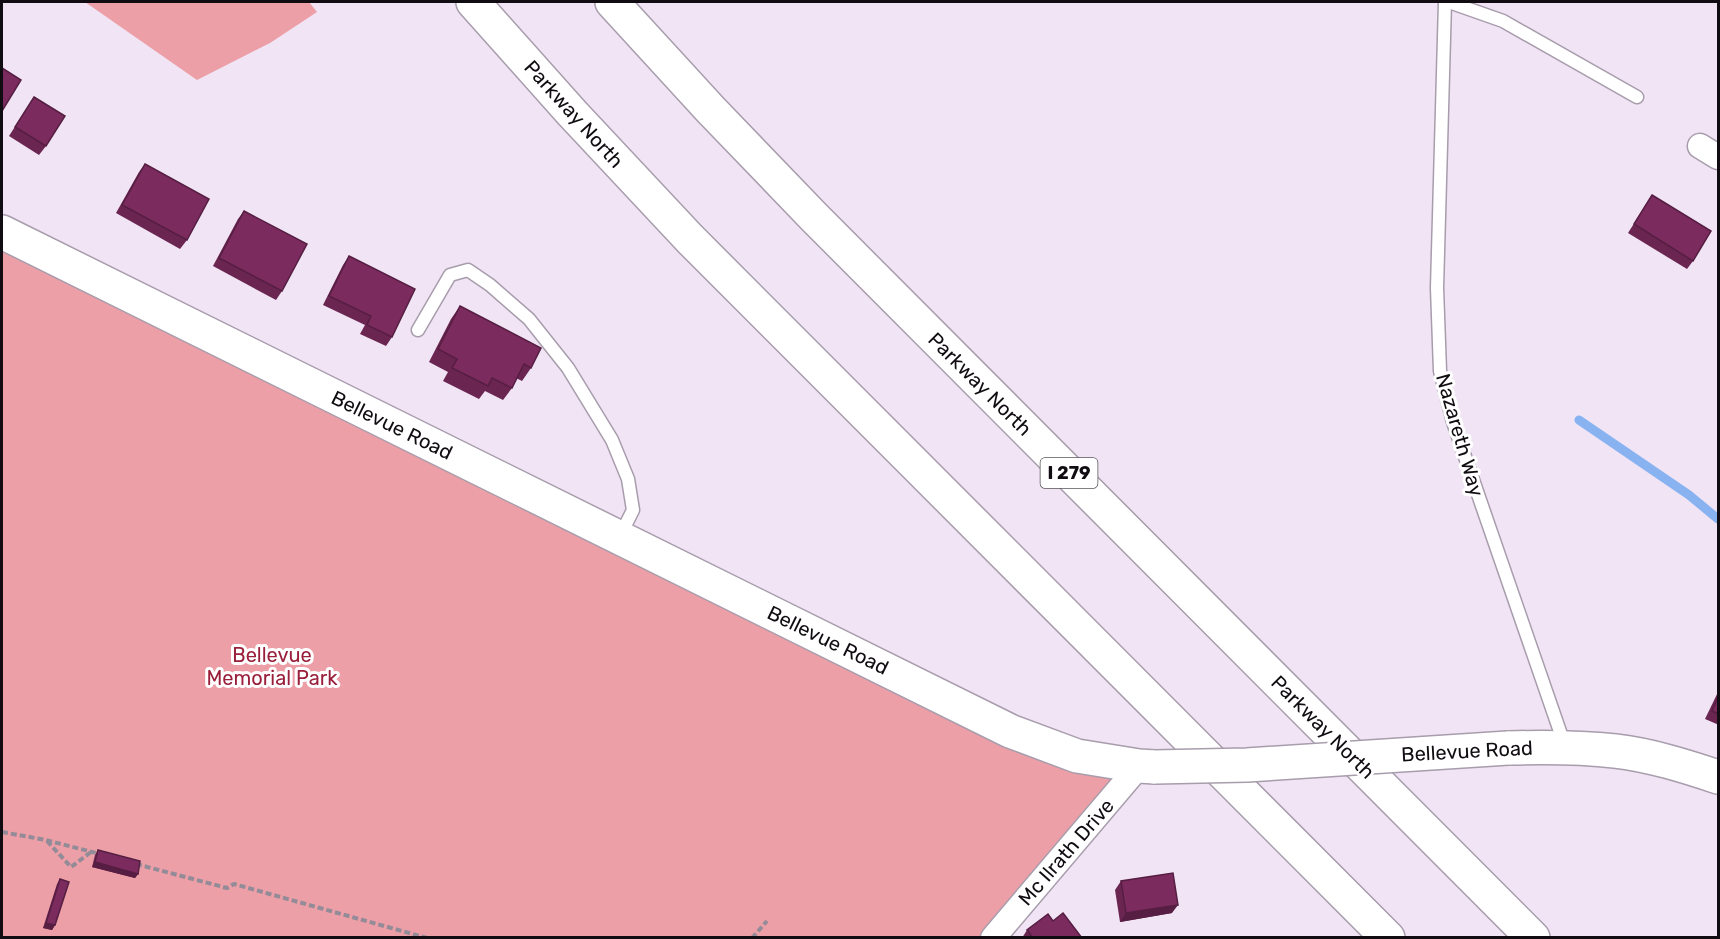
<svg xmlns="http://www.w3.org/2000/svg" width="1720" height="939" font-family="Rubik,sans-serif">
<rect width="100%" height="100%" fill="#f0e4f5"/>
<g fill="#ec9fa6">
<polygon points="85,2 309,2 317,12 270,43 197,80"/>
<polygon points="2,232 1010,731 1139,766 984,937 2,937"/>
</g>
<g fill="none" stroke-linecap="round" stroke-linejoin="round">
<polyline stroke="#89b2f1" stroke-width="9" points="1579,420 1689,495 1718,519"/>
<g stroke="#a89dac" stroke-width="15">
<g id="lane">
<polyline points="1445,2 1437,288 1440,371 1453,422 1565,746"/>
<polyline points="1449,2 1503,21 1637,97"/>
<polyline points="418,330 450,275 468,270 490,285 529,319 568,368 612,440 628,479 633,510 620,536"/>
</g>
</g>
<g stroke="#a89dac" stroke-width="27">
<g id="street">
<polyline points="1700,146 1718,157"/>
<polyline points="993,938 1139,766"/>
</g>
</g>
<g stroke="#a89dac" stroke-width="36">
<g id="secondary">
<polyline points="2,232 1010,731 1077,756 1139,766 1155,767"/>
<path d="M1508 748C1544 747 1579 747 1615 751 1650 755 1685 766 1718 777"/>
</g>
</g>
<g stroke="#a89dac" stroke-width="36">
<g id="highway">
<polyline points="473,2 572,113 690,239 1388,938"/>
<polyline points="612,2 711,110 814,217 1533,938"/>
</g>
</g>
<g stroke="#938b97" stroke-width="4" stroke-dasharray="6 3" stroke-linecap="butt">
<polyline points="2,832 46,840 100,854"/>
<polyline points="47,841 71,867 91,852"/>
<polyline points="136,864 227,888 234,884 427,938"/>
<polyline points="752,938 767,921"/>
</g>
<use href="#lane" stroke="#fff" stroke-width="12"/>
<use href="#street" stroke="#fff" stroke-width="24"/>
<use href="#secondary" stroke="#fff" stroke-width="33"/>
<use href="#highway" stroke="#fff" stroke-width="33"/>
<g stroke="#a89dac" stroke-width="36" stroke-linecap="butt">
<polyline id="secondary-bridge" points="1155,767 1247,765 1508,748"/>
</g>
<use href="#secondary-bridge" stroke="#fff" stroke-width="33"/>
</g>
<g fill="#6a2551">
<polygon points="34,97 46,146 39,155 9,136"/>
<polygon points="145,164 187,240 180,249 116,213 139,172"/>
<polygon points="1652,195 1693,261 1687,269 1628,233"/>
<polygon points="244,211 282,291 276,300 213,266 238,219"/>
<polygon points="349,256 392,337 386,346 360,334 365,325 323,305 343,265"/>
<polygon points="460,306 531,368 522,381 516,378 512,388 503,400 485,391 479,399 443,381 448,372 429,362 451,319"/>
<polygon points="1719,690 1719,725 1705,719"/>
<polygon points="98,850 138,874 135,878 92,867 95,855"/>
<polygon points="60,879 55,925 52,930 43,928 57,884"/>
<polygon points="1121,881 1172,913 1120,922 1115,890"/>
<polygon points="1053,921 1082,938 1022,938 1027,930"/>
</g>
<g fill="#561e42">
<polygon points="95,862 138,874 135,878 92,867"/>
<polygon points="1178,905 1172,913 1120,922 1126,913"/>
<polygon points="46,923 55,925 52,930 43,928"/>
</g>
<g fill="#7b2b5e" stroke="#561e42" stroke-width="1.5">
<polygon points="2,68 21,80 2,111"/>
<polygon points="34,97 65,116 46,146 15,127"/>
<polygon points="145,164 209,199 187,240 122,205"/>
<polygon points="1652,195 1711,231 1693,261 1634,224"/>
<polygon points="244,211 307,244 282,291 219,258"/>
<polygon points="349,256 415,289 392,337 367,325 371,316 329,296"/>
<polygon points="460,306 541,348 531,368 524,364 512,388 492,378 488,386 452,368 457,359 438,349"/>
<polygon points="1719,695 1719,714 1712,711"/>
<polygon points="98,850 140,861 138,874 95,862"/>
<polygon points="1173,873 1178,905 1126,913 1121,881"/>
<polygon points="60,879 69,882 55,925 46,923"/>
<polygon points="1063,913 1082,938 1033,938 1027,930 1048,914 1053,921"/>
</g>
<g text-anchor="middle" stroke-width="6" stroke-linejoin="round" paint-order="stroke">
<rect fill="#fff" stroke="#585558" stroke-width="1.5" x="1040.5" y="458" width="57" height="30" rx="4.5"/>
<g font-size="18" font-weight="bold" fill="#100c11">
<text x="1069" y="479">I 279</text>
</g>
<g font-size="20" fill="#100c11" stroke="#fff">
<text transform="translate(574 114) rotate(48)" y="7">Parkway North</text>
<text transform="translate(980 384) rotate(45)" y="7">Parkway North</text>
<text transform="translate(392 425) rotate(26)" y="7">Bellevue Road</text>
<text transform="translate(1460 435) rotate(74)" y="7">Nazareth Way</text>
<text transform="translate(828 640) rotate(26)" y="7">Bellevue Road</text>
<text transform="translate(1323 727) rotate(45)" y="7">Parkway North</text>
<text transform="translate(1467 751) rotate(-3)" y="7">Bellevue Road</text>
<text transform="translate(1066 852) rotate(-49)" y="7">Mc Ilrath Drive</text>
</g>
<g font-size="20" fill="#991f3b" stroke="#fff">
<text x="272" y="662">Bellevue<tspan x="272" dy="23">Memorial Park</tspan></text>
</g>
</g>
<rect width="1720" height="939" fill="none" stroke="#100c11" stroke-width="6"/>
</svg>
